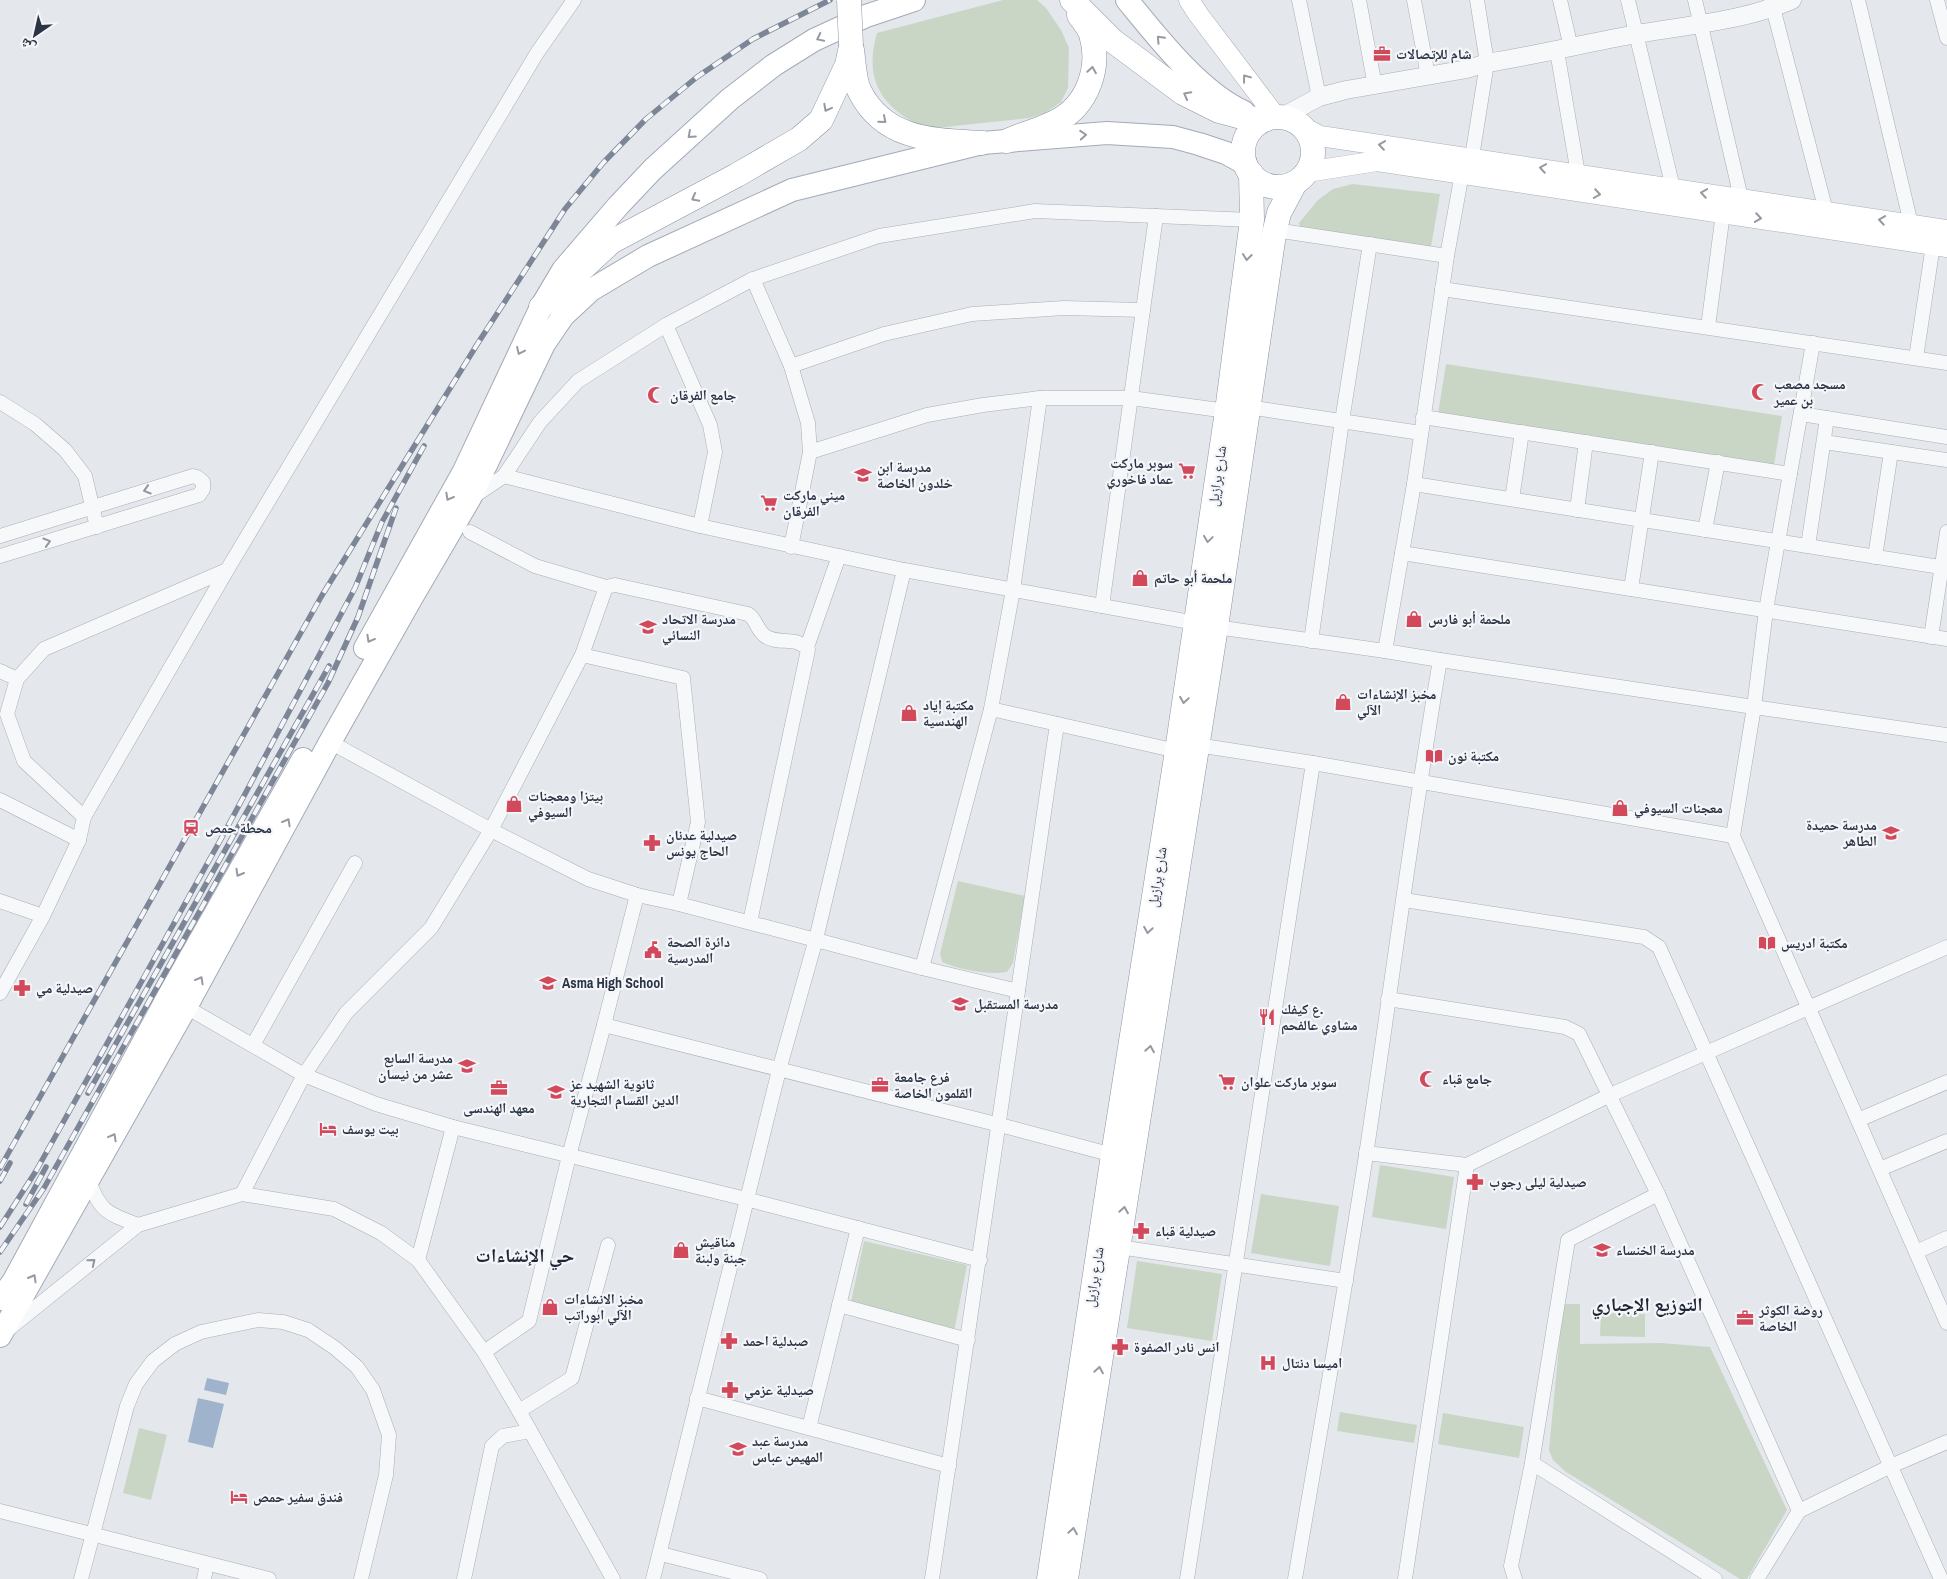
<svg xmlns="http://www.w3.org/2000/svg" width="1947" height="1579" font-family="'Archivo Narrow','Noto Naskh Arabic',sans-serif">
<rect width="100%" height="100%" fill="#e4e7ec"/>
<g fill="#c9d6c5">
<path d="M1003 0H1037L1046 8 1061 30 1069 48 1068 88 1061 102 1045 113 1029 118 926 129C883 108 863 82 877 33Z"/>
<polygon points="1353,184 1440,194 1431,247 1300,227 1299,223 1318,200 1333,189"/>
<polygon points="1446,364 1782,416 1774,465 1438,414"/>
<path d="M958 881 1025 896 1013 963 1007 972C987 975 961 970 942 962L940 954Z"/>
<polygon points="1380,1165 1454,1177 1446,1229 1372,1217"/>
<polygon points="1261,1194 1339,1206 1330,1266 1251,1253"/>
<polygon points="864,1241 967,1265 954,1332 851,1302"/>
<polygon points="1137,1261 1222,1274 1212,1341 1127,1328"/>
<polygon points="1563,1304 1580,1304 1580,1344 1661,1343 1710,1347 1787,1510 1747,1579 1740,1579 1566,1472 1553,1460 1549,1450"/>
<polygon points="1601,1313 1645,1314 1645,1337 1600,1336"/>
<polygon points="1340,1412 1417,1425 1414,1443 1337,1431"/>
<polygon points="1443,1413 1524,1427 1519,1458 1438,1444"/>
<polygon points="139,1428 167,1435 151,1500 123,1493"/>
</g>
<g fill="#9fb4cc">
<polygon points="207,1378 229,1383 226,1395 204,1390"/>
<polygon points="198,1398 224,1404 213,1448 188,1442"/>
</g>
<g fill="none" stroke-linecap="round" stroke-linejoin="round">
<g stroke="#a9aeb7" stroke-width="15">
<g id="minor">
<polyline points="1299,0 1319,97"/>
<polyline points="1359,0 1375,86"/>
<polyline points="1414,0 1428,76"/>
<polyline points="1560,0 1571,48"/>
<polyline points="1628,0 1673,188"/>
<polyline points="1695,0 1741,198"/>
<polyline points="1771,0 1826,211"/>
<polyline points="1858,0 1911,224"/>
<polyline points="1937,0 1947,38"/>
<polyline points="1557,51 1578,174"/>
<polyline points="1472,157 1487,63 1477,0"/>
<polyline points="1275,230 1447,256"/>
<polyline points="753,279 791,366 808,423 810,452 791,547"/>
<polyline points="1442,289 1947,363"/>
<polyline points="666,325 710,425 715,452 700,526"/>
<polyline points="1708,327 1723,213"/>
<polyline points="1813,343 1766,610 1754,707 1947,735"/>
<polyline points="1916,358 1933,245"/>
<polyline points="791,366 884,334 972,314 1064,308 1143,310"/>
<polyline points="0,402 35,424 65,450 85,476 97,527"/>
<polyline points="1248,407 1421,433"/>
<polyline points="1801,414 1947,437"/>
<polyline points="1423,417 1790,474"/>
<polyline points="1824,442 1947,460"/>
<polyline points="810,452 927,415 983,405 1040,398"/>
<polyline points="504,476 700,526 904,570 816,939 779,1070 653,1579"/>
<polyline points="1414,484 1947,568"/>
<polyline points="473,497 504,476 540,422 578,381 666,325 753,279 879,236 1035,211 1252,220"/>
<polyline points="1512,499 1522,432"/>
<polyline points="1577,510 1586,442"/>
<polyline points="1705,530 1718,462"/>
<polyline points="470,532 535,566 606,587"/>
<polyline points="0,536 193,476 197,477 203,482 203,489 199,495 0,556"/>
<polyline points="1808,546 1827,418"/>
<polyline points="1402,553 1947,639"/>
<polyline points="1875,557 1891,452"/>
<polyline points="904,570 1196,623"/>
<polyline points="1631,589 1652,452"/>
<polyline points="1102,606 1156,216"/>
<polyline points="1216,627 1385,651"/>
<polyline points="1931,637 1947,532"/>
<polyline points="1311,641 1342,421 1370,244"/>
<polyline points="807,647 839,556"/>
<path d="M582 655 606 587 615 585 748 614C757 620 756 629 765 636 773 642 786 640 796 642 800 643 803 646 807 647L808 650 750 922"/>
<polyline points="0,671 17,679"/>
<polyline points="330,742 491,830 588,879 637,895 679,904 922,968 1018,991"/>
<polyline points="1197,745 1313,763 1733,836 1754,707 1440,660"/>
<polyline points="1177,751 991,709 1013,590 1040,398 1131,398 1227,411"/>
<polyline points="0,800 79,840"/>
<polyline points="84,817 24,761 7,714 17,679 44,649 227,570"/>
<polyline points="1733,836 1947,1323"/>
<polyline points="1404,900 1644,937 1659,947 1941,1579"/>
<polyline points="0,901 43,916"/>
<polyline points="922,968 991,709"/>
<polyline points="0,993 43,916 79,840 84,817 227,570 537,53 574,0"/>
<polyline points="1388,999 1565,1027 1579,1034 1658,1194 1799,1511"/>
<polyline points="186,1007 304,1075 376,1104 453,1127 746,1199 980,1260"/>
<polyline points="604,1025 1000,1125 1113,1155"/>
<polyline points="253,1045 355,863"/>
<polyline points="1858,1120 1947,1082"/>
<polyline points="1366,1153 1467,1165"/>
<polyline points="1880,1169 1947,1141"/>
<path d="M89 1180C99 1211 108 1214 138 1225"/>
<polyline points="242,1194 304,1075 346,1013 431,928 491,830 582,655 683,678 698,822 679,904"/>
<polyline points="1119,1247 1346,1281"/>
<polyline points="1916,1252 1947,1238"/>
<polyline points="418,1260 453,1127"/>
<polyline points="839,1305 968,1340"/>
<polyline points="10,1328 138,1225 242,1194 334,1209 381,1233 418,1260 484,1352 519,1411 613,1579"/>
<polyline points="484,1352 529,1321 569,1156 604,1025 637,895"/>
<polyline points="697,1398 949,1466"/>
<polyline points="519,1411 572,1378 608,1245"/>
<polyline points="809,1428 858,1228"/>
<polyline points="1532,1463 1715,1579"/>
<polyline points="0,1511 269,1579"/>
<polyline points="661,1554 760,1579"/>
<polyline points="81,1579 127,1406 136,1384 153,1361 175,1344 201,1332 258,1320 283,1322 308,1330 335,1348 357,1367 373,1390 389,1435 386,1475 361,1579"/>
<polyline points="204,1579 207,1564"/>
<polyline points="464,1579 492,1446 503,1436 530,1431"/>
<polyline points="932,1579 1057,724"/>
<polyline points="1187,1579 1313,763"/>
<path d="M1295 1579C1319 1438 1344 1296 1366 1155 1391 990 1412 824 1440 660L1385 651 1414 484 1447 256 1462 173"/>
<polyline points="1405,1579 1467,1165 1608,1096 1947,947"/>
<polyline points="1515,1579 1511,1566 1532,1463 1568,1240 1658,1194"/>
<polyline points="1757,1579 1799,1511 1891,1466 1947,1442"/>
</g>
</g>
<g stroke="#a9aeb7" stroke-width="19">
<path id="tertiary" d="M1282 117 1319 97 1346 90 1467 69 1487 63C1537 55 1587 43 1637 34 1688 25 1744 21 1792 0"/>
</g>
<g stroke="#a9aeb7" stroke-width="21">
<g id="secondary">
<polyline points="1189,0 1198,14 1276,117"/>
<polyline points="1303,127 1320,136 1947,230"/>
<polyline points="1307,172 1377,161 1947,247"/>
</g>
</g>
<g stroke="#a3abb8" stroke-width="24">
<g id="primary">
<path d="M1127 0C1158 38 1200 92 1244 112"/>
<polyline points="365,648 464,471 541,307 563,270 618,206 653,169 730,99 774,65 814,40 866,16 914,0"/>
<polyline points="0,1299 13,1282 169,995 303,759"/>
<polyline points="0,1336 186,1007 330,742 412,597 470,498 544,344 563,316 591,290 648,256 792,190 982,143 1107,133 1173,137 1199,144 1226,153 1246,164"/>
</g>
</g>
<g stroke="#8b94a3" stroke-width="25">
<g id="trunk">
<polyline points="1072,0 1113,41 1183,93 1219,111 1245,118 1266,119"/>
<path d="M852 50C854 63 854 81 860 92 885 141 935 140 982 143"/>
<circle cx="1278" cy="152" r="35"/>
<path d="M1007 141C1023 134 1042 129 1057 121 1088 105 1101 67 1091 34 1089 28 1083 21 1079 15"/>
<polyline points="541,307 611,242 737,175 799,139 821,120 847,65 851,46"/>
<polyline points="1049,1579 1113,1155 1177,751 1227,411 1252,220 1251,173"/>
<polyline points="1066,1579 1216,627 1274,234 1279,213 1295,183"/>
</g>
</g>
<use href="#minor" stroke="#f7f8fa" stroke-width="14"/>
<use href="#tertiary" stroke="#f7f8fa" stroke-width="18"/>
<use href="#secondary" stroke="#fff" stroke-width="20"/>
<use href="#primary" stroke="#fff" stroke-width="22"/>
<use href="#trunk" stroke="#fff" stroke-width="24"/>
<g stroke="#7d8696" stroke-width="5.5">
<g id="rail">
<polyline points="88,1093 329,666"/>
<polyline points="0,1168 321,597 478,343 565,209 603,163 646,119 697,77 753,39 830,0"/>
<polyline points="0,1181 10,1163"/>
<polyline points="26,1204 46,1167"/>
<polyline points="0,1227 36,1171 221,839 355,588 382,522 424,446"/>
<polyline points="0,1252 44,1188 328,683 358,617 396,508"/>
</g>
</g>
<use href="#rail" stroke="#f4f6f9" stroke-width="4" stroke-dasharray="11" stroke-linecap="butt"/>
<g stroke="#8b94a3" stroke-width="25" stroke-linecap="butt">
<polyline id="trunk-bridge" points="849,0 851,46"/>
</g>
<use href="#trunk-bridge" stroke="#fff" stroke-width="24"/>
</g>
<defs><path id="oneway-chevron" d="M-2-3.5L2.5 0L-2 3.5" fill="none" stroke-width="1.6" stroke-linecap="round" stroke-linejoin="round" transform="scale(1.25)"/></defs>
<g stroke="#959aa2">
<use href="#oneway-chevron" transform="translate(820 38) rotate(154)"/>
<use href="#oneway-chevron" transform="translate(1160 39) rotate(-133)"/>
<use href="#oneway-chevron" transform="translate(1092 70) rotate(-81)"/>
<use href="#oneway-chevron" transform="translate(1246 78) rotate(-127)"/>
<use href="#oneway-chevron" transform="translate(1187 95) rotate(-152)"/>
<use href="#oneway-chevron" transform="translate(827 108) rotate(118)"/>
<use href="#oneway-chevron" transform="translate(883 120) rotate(41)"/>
<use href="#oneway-chevron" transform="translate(691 135) rotate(138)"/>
<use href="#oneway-chevron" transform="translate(1083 135) rotate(-4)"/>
<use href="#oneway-chevron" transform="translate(1382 145) rotate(-172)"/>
<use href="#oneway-chevron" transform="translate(1543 168) rotate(-171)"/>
<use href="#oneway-chevron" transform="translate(1704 193) rotate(-171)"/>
<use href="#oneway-chevron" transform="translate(1597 194) rotate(9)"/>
<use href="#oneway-chevron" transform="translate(695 198) rotate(152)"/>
<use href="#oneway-chevron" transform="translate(1758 218) rotate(9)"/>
<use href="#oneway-chevron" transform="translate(1882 220) rotate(-171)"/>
<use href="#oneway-chevron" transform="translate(1247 257) rotate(97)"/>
<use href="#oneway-chevron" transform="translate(520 351) rotate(115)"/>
<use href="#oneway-chevron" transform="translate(449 497) rotate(119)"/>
<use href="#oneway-chevron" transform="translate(1208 539) rotate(98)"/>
<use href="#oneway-chevron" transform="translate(370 639) rotate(119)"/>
<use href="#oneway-chevron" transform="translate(1184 700) rotate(99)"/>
<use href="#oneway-chevron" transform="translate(287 822) rotate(-61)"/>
<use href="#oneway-chevron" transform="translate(239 873) rotate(120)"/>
<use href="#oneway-chevron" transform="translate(1148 930) rotate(99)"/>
<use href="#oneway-chevron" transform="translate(200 980) rotate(-61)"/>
<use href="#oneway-chevron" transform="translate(1150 1049) rotate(-81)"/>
<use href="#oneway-chevron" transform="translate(113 1137) rotate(-61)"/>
<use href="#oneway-chevron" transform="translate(1124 1210) rotate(-81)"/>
<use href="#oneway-chevron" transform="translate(33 1278) rotate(-60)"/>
<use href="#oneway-chevron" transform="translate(1099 1370) rotate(-81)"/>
<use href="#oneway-chevron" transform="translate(1073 1531) rotate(-81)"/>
</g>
<g stroke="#9196a0">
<use href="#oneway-chevron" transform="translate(147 490) rotate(163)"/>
<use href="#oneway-chevron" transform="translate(47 542) rotate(-17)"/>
<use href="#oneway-chevron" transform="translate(92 1262) rotate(-39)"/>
</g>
<defs>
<g id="office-bare" transform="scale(1.35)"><path d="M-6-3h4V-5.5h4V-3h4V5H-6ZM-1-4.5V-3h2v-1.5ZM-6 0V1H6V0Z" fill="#d1495b" stroke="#f4f6f9" stroke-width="2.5" paint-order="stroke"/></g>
<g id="mosque-bare" transform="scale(1.35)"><path d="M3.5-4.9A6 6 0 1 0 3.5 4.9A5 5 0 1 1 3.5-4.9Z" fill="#d1495b" stroke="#f4f6f9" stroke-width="2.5" paint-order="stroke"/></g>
<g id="supermarket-bare" transform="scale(1.35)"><path d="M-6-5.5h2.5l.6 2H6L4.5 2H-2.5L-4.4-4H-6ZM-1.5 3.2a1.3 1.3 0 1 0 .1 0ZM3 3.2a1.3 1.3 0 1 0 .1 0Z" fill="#d1495b" stroke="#f4f6f9" stroke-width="2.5" paint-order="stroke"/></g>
<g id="school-bare" transform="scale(1.35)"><path d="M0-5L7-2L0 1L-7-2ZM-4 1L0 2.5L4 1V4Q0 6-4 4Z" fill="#d1495b" stroke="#f4f6f9" stroke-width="2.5" paint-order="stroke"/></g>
<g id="shop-bare" transform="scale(1.35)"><path d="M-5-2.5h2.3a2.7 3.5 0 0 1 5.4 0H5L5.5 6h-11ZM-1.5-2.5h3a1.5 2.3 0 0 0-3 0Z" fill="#d1495b" stroke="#f4f6f9" stroke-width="2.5" paint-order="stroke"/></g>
<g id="library-bare" transform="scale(1.35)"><path d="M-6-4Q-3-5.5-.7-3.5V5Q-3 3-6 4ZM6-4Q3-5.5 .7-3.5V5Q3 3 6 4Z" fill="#d1495b" stroke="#f4f6f9" stroke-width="2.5" paint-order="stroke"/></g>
<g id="station-bare" transform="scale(1.35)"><path d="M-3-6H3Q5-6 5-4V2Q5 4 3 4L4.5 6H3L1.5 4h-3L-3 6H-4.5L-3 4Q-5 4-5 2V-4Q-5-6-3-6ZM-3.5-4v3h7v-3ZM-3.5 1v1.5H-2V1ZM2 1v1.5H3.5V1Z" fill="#d1495b" stroke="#f4f6f9" stroke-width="2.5" paint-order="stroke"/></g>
<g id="pharmacy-bare" transform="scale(1.35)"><path d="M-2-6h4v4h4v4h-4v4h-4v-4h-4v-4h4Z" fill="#d1495b" stroke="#f4f6f9" stroke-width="2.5" paint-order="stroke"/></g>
<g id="civic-bare" transform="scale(1.35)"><path d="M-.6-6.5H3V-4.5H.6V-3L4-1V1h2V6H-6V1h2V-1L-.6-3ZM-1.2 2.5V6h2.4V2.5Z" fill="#d1495b" stroke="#f4f6f9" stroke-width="2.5" paint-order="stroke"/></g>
<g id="restaurant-bare" transform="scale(1.35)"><path d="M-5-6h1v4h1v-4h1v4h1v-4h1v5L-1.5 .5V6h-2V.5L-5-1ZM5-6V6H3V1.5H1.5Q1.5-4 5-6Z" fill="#d1495b" stroke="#f4f6f9" stroke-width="2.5" paint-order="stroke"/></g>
<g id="hotel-bare" transform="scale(1.35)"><path d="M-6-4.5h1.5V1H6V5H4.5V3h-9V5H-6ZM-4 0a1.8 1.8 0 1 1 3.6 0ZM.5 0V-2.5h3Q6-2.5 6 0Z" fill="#d1495b" stroke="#f4f6f9" stroke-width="2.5" paint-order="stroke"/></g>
<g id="hospital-bare" transform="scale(1.35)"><path d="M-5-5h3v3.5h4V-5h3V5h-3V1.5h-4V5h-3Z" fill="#d1495b" stroke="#f4f6f9" stroke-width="2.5" paint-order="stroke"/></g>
</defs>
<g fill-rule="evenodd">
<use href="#office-bare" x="1382" y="54"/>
<use href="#mosque-bare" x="1760" y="392"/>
<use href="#mosque-bare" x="656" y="395"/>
<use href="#supermarket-bare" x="1187" y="471"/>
<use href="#school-bare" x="863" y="475"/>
<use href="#supermarket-bare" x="769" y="503"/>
<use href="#shop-bare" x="1140" y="578"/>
<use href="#shop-bare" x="1414" y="619"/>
<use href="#school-bare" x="648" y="627"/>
<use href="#shop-bare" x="1343" y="702"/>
<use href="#shop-bare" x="909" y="713"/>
<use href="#library-bare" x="1434" y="756"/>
<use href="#shop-bare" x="514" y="804"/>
<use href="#shop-bare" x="1620" y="808"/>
<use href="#station-bare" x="191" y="828"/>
<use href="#school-bare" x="1891" y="833"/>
<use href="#pharmacy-bare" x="652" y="843"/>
<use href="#library-bare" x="1767" y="943"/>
<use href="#civic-bare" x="653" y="950"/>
<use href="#school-bare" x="548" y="983"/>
<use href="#pharmacy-bare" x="22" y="988"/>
<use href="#school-bare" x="960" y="1004"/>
<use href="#restaurant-bare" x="1267" y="1017"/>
<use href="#school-bare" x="467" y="1066"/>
<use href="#mosque-bare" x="1428" y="1079"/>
<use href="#supermarket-bare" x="1227" y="1082"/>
<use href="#office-bare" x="880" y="1085"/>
<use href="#office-bare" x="499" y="1088"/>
<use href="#school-bare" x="556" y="1092"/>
<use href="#hotel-bare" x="328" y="1129"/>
<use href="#pharmacy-bare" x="1475" y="1182"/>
<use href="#pharmacy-bare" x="1141" y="1231"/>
<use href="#shop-bare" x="681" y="1250"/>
<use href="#school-bare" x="1602" y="1250"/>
<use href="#shop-bare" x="550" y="1307"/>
<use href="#office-bare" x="1745" y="1318"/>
<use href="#pharmacy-bare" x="729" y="1341"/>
<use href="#pharmacy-bare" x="1120" y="1347"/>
<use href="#hospital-bare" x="1268" y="1363"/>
<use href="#pharmacy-bare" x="730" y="1390"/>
<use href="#school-bare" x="738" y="1449"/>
<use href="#hotel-bare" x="239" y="1497"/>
</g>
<g text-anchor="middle" stroke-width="4.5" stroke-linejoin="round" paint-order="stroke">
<g font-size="14" font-weight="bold" fill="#2b3445" stroke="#f4f6f9" text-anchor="start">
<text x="1396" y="59">شام للإتصالات</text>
<text x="1774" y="389">مسجد مصعب<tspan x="1774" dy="16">بن عمير</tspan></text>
<text x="670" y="400">جامع الفرقان</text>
<text x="1173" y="468" text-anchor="end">سوبر ماركت<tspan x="1173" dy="16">عماد فاخوري</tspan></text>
<text x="877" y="472">مدرسة ابن<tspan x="877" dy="16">خلدون الخاصة</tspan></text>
<text x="783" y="500">ميني ماركت<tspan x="783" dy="16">الفرقان</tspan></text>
<text x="1154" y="583">ملحمة أبو حاتم</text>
<text x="662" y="624">مدرسة الاتحاد<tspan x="662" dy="16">النسائي</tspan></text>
<text x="1428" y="624">ملحمة أبو فارس</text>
<text x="1357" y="699">مخبز الإنشاءات<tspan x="1357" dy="16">الآلي</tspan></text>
<text x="923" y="710">مكتبة إياد<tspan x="923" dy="16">الهندسية</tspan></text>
<text x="1448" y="761">مكتبة نون</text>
<text x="528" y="801">بيتزا ومعجنات<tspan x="528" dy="16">السيوفي</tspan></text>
<text x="1634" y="813">معجنات السيوفي</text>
<text x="1877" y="830" text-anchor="end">مدرسة حميدة<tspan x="1877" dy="16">الطاهر</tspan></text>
<text x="205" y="833">محطة حمص</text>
<text x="666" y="840">صيدلية عدنان<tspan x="666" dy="16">الحاج يونس</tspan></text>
<text x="667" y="947">دائرة الصحة<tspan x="667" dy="16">المدرسية</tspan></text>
<text x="1781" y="948">مكتبة ادريس</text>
<text x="562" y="988">Asma High School</text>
<text x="36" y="993">صيدلية مي</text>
<text x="974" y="1009">مدرسة المستقبل</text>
<text x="1281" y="1014">ع كيفك.<tspan x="1281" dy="16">مشاوي عالفحم</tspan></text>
<text x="453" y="1063" text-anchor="end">مدرسة السابع<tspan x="453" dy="16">عشر من نيسان</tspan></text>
<text x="894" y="1082">فرع جامعة<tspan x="894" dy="16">القلمون الخاصة</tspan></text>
<text x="1442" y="1084">جامع قباء</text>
<text x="1241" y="1087">سوبر ماركت علوان</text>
<text x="570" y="1089">ثانوية الشهيد عز<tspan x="570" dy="16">الدين القسام التجارية</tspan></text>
<text x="499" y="1113" text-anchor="middle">معهد الهندسى</text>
<text x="342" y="1134">بيت يوسف</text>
<text x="1489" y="1187">صيدلية ليلى رجوب</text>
<text x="1155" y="1236">صيدلية قباء</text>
<text x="695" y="1247">مناقيش<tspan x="695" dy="16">جبنة ولبنة</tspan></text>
<text x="1616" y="1255">مدرسة الخنساء</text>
<text x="564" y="1304">مخبز الانشاءات<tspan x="564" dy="16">الآلي ابوراتب</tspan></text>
<text x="1759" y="1315">روضة الكوثر<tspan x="1759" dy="16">الخاصة</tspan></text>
<text x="743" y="1346">صبدلية احمد</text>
<text x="1134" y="1352">انس نادر الصفوة</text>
<text x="1282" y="1368">اميسا دنتال</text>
<text x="744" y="1395">صيدلية عزمي</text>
<text x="752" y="1446">مدرسة عبد<tspan x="752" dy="16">المهيمن عباس</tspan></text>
<text x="253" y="1502">فندق سفير حمص</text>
</g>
<g font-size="14" fill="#2b3445" stroke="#f4f6f9">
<text transform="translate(1217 476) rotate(-82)" y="5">شارع برازيل</text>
<text transform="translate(1157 877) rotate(-81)" y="5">شارع برازيل</text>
<text transform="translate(1094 1277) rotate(-81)" y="5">شارع برازيل</text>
</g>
<g font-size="19" font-weight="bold" fill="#1d2536" stroke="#f4f6f9">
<text x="525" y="1262">حي الإنشاءات</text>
<text x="1647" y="1311">التوزيع الإجباري</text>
</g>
</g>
<g transform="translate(35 35) rotate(214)" stroke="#f4f6f9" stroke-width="4" paint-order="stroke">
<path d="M0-4L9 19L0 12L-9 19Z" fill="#2b3445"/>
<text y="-8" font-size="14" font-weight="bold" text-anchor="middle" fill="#2b3445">ش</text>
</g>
</svg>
